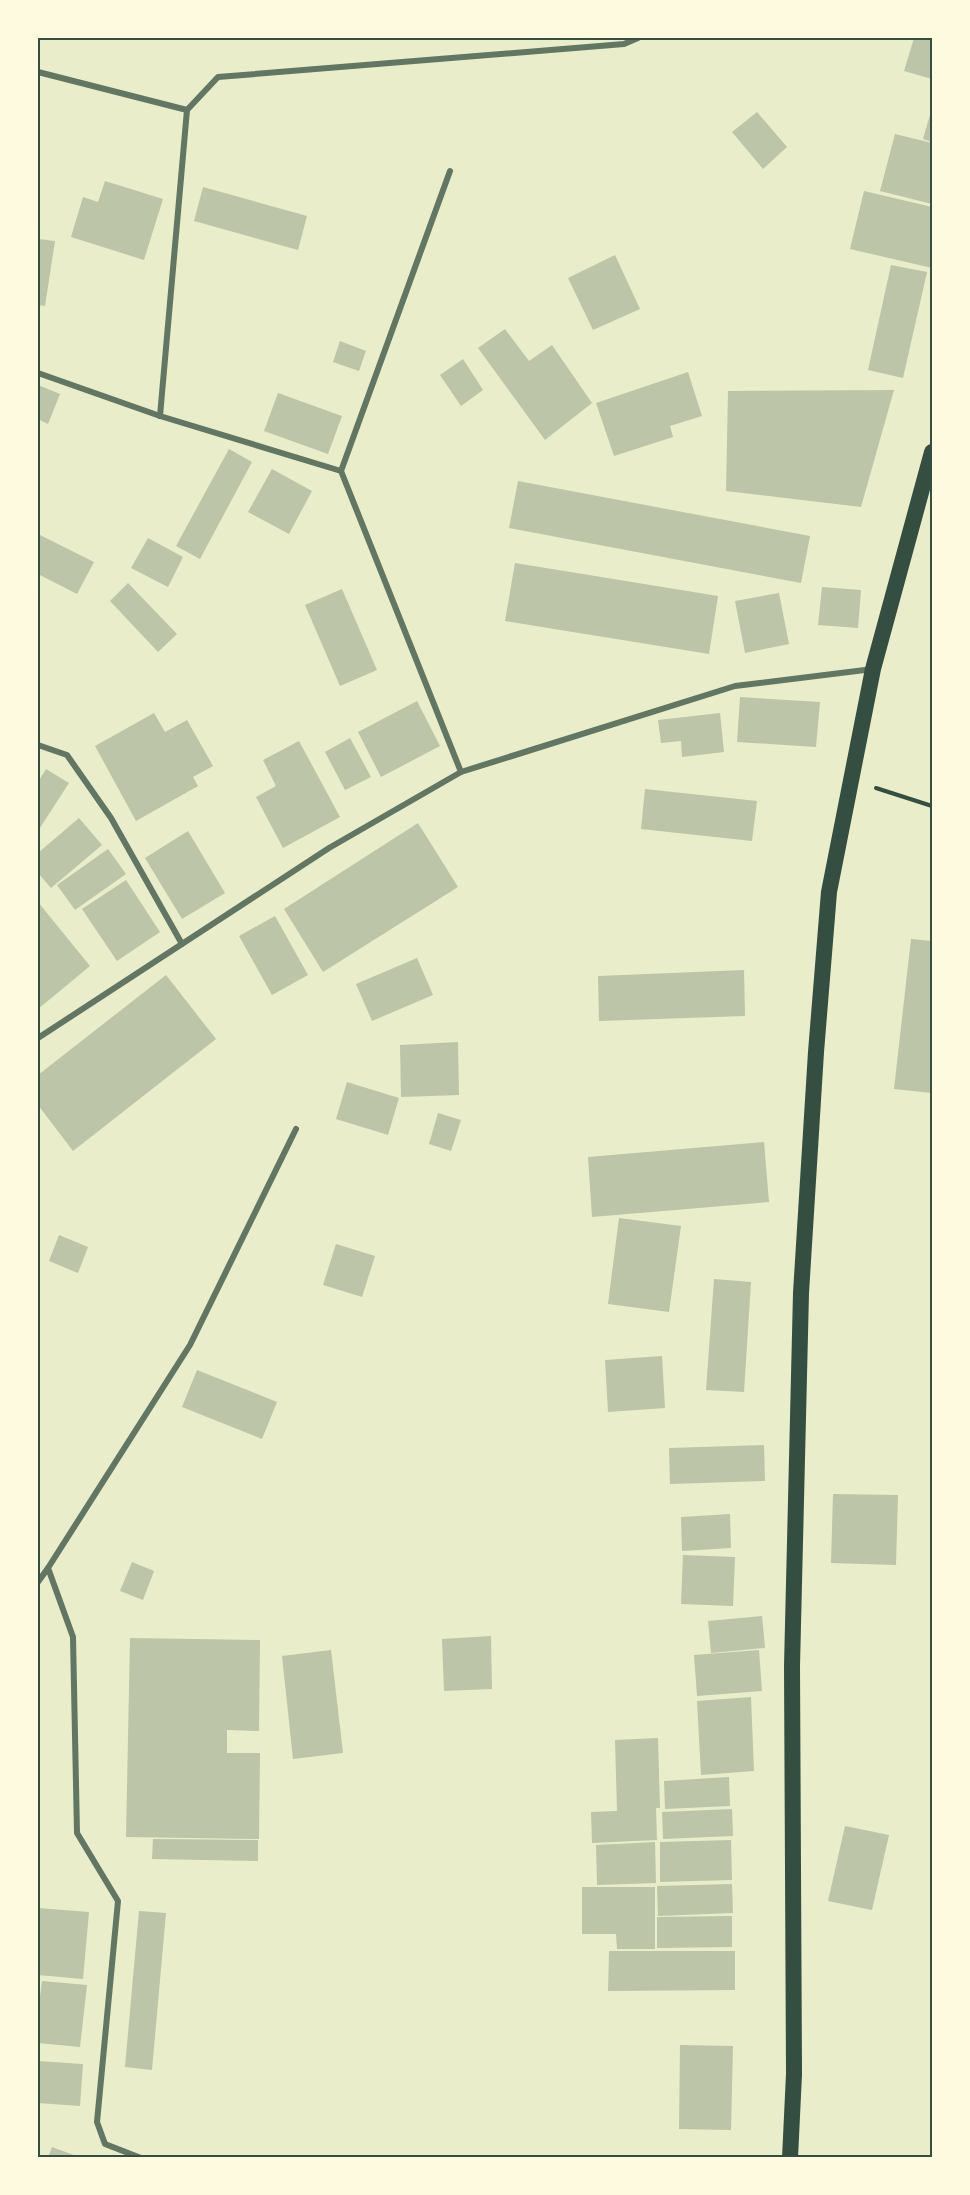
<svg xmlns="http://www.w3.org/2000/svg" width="970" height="2195" font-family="Overpass,sans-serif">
<rect width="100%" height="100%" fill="#e9edc9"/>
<g fill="#bcc5a7">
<polygon points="914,38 932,38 932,79 904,71"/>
<polygon points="932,108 932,142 923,139"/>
<polygon points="757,112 787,147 763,169 732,132"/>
<polygon points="895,134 932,143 932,204 880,191"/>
<polygon points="105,181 163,199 144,260 71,237 83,197 98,202"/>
<polygon points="203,187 307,216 298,250 194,221"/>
<polygon points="864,191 932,207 932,268 850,249"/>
<polygon points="38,239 55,241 45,306 38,305"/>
<polygon points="615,255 640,309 593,330 568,278"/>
<polygon points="891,265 927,272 903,378 868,370"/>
<polygon points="505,329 529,361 552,345 592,403 545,440 478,348"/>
<polygon points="340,341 366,351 359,371 333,362"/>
<polygon points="463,359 483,390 461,406 440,375"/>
<polygon points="688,372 702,416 670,426 673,437 614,456 596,403"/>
<polygon points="38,385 60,394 48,424 38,419"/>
<polygon points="894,390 861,507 726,491 728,391"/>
<polygon points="278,393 342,416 328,454 264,431"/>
<polygon points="229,449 252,462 200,559 176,546"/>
<polygon points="272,469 312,491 289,534 248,512"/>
<polygon points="518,481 810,536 801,583 509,528"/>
<polygon points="38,534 94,562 77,594 38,574"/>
<polygon points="148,538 183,557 168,587 131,568"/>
<polygon points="515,563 718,596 709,654 505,621"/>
<polygon points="128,583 177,634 158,652 110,601"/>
<polygon points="822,587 861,590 858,628 818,625"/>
<polygon points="342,589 377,670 340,686 305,605"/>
<polygon points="779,593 789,644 745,653 735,601"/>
<polygon points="740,697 820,702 816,747 737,742"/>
<polygon points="417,701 440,746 381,777 358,732"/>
<polygon points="154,713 165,732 187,720 213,766 193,777 198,786 136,821 95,746"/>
<polygon points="720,713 724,752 682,757 681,741 661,743 658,720"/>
<polygon points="350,738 371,777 345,790 325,752"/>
<polygon points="299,741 340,817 283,848 256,797 276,786 263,760"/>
<polygon points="46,769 69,783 38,831 38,782"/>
<polygon points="645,789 757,801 752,841 641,829"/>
<polygon points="79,818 102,845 51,888 38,873 38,853"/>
<polygon points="418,823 458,887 323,972 284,909"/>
<polygon points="188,831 225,893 182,919 145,858"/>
<polygon points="108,849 126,874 75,910 57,885"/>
<polygon points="126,880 160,932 117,961 82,909"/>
<polygon points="38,902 90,966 38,1009"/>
<polygon points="275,916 308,975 272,995 239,936"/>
<polygon points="911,939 932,941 932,1093 894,1089"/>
<polygon points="417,958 433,995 372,1021 356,984"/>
<polygon points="744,970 745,1016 599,1021 598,976"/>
<polygon points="166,975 216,1039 73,1151 38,1105 38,1075"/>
<polygon points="458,1042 459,1095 401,1097 400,1045"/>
<polygon points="347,1082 399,1098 388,1135 336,1119"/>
<polygon points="438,1113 461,1120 451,1151 429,1144"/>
<polygon points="764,1142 769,1202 592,1217 588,1157"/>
<polygon points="619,1218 681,1226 669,1312 608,1304"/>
<polygon points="59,1235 88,1247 78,1273 49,1261"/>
<polygon points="336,1244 375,1256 362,1297 323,1285"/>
<polygon points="714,1279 751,1282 744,1392 706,1390"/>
<polygon points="662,1356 665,1408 608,1412 605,1360"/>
<polygon points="197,1370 277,1402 262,1439 182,1407"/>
<polygon points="764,1445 765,1481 670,1484 669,1448"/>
<polygon points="833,1494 898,1495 896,1565 831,1563"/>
<polygon points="730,1514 731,1548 682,1551 681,1517"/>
<polygon points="683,1555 735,1557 733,1606 681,1604"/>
<polygon points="132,1562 154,1571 143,1600 120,1591"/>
<polygon points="762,1616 765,1648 711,1653 708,1621"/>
<polygon points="491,1636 492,1689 444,1691 442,1639"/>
<polygon points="130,1638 260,1640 259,1731 227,1730 227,1753 260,1753 259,1839 126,1837"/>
<polygon points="331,1650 343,1753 293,1759 282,1656"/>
<polygon points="759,1650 762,1691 697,1696 694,1655"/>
<polygon points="751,1697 754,1771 701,1775 697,1701"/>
<polygon points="658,1738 660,1808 656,1808 657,1840 592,1843 591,1812 617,1811 615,1740"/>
<polygon points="729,1777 730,1806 665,1809 664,1781"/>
<polygon points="732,1809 733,1836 663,1839 662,1812"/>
<polygon points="845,1826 889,1835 872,1910 828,1901"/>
<polygon points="153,1839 258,1840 258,1861 152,1859"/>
<polygon points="731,1840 732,1880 660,1882 660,1842"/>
<polygon points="655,1842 656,1883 597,1885 596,1845"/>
<polygon points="732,1884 733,1913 658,1916 657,1886"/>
<polygon points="582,1887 655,1887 655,1949 617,1949 616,1934 582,1934"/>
<polygon points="38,1908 89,1912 83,1979 38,1975"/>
<polygon points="139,1911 166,1913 152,2070 125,2067"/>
<polygon points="732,1916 732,1947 657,1948 657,1917"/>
<polygon points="609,1951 735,1951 735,1990 608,1991"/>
<polygon points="42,1981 87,1985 80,2047 38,2043 38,2013"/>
<polygon points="680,2045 733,2046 731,2130 679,2129"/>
<polygon points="38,2061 83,2064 80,2106 38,2103"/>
<polygon points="38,2113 39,2113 40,2134 38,2134"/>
<polygon points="52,2147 79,2157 79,2158 48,2158"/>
</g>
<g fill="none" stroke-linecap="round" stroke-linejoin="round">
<polyline stroke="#344e41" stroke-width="4" points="876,788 932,806"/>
<g stroke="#617663" stroke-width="6">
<polyline points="38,72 187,110 160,416"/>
<polyline points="187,110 218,77 624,44 638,38"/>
<polyline points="38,373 160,416 341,471 461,772"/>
<polyline points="341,471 450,171"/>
<polyline points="38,745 67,755 111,818 182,944"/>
<polyline points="38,1038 329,848 461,772 735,686 873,669"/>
<polyline points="38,1582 48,1568"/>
<polyline points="141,2158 105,2144 97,2122 118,1901 77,1833 73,1637 48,1568 190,1345 296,1129"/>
</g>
<polyline stroke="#344e41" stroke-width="16" points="790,2158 794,2074 792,1666 801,1293 816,1052 829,892 873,669 932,452"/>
</g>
<rect width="970" height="2195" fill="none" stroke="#fefae0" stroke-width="78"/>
<rect x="39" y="39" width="892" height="2117" fill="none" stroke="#344e41" stroke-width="2"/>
</svg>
